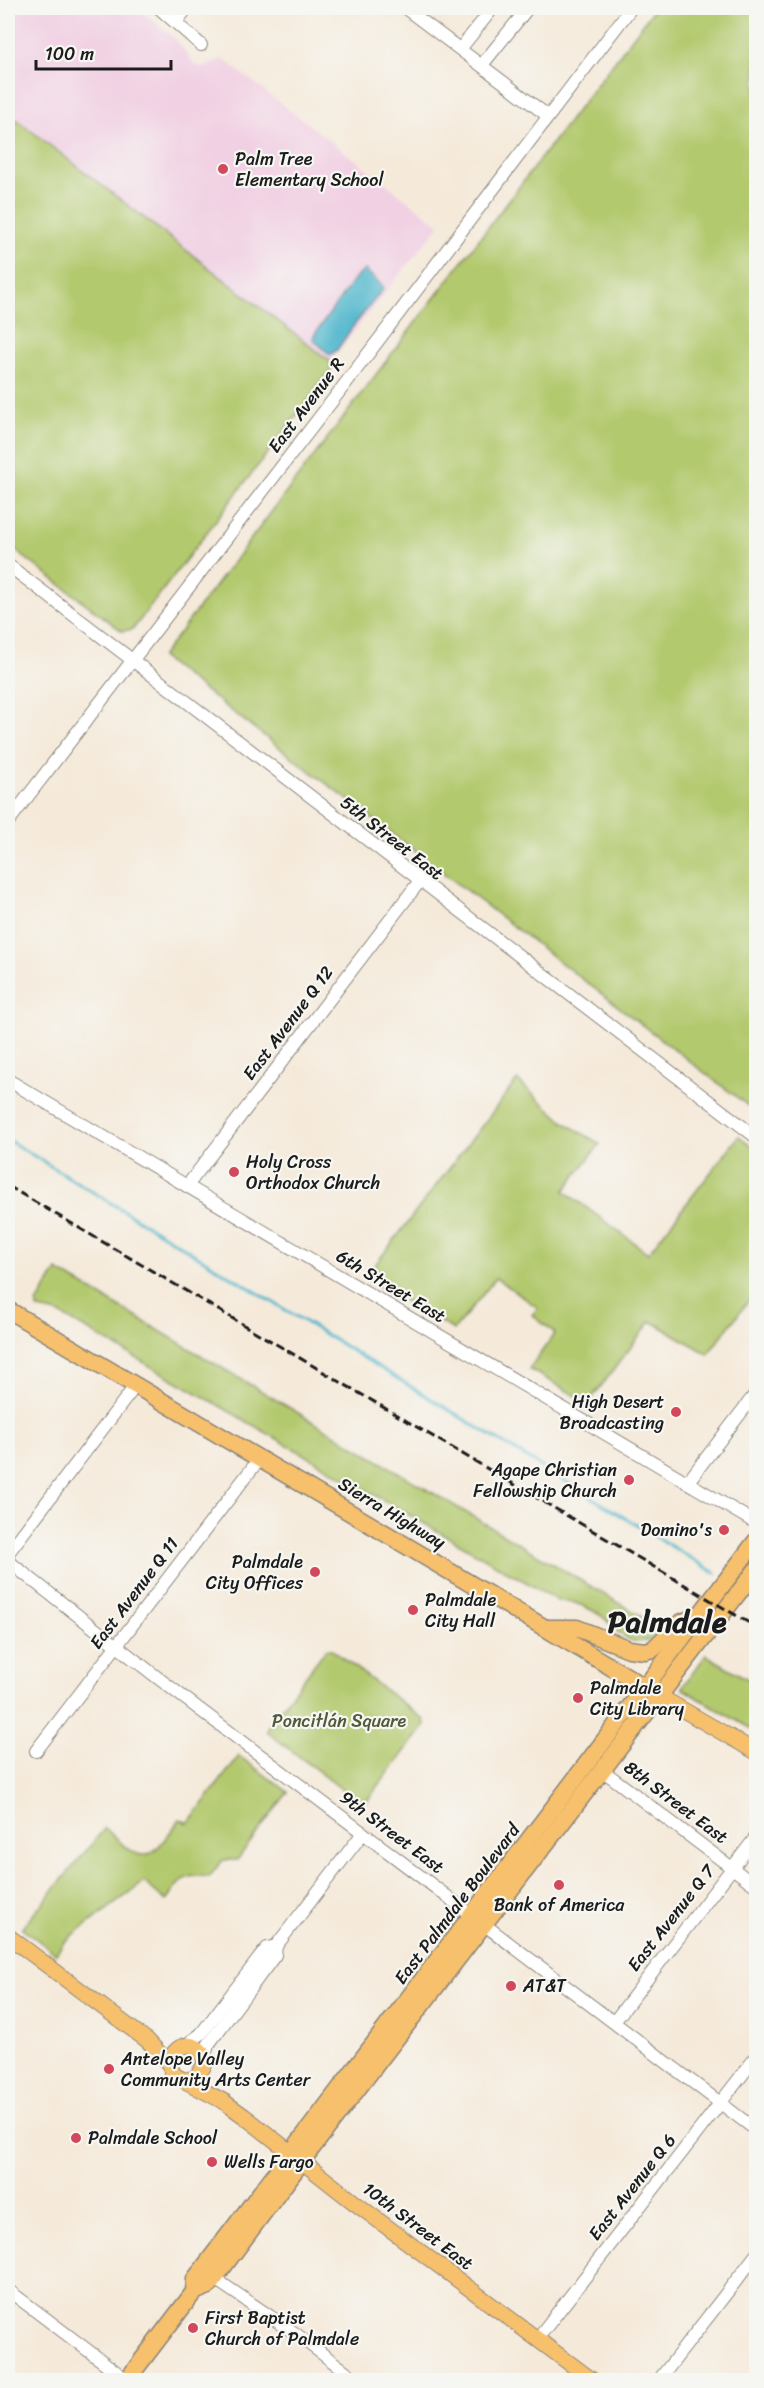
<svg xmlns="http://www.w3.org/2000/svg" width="764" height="2388" font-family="Sriracha,sans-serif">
<rect width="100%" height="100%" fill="#f6f6f2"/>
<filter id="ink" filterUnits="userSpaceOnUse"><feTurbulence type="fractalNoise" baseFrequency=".0167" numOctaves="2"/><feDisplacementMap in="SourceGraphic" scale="12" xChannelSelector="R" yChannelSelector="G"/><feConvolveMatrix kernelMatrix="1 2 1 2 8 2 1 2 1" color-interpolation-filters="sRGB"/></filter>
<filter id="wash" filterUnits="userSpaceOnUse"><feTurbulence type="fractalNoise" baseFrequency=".008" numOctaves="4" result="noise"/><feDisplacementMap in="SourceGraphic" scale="24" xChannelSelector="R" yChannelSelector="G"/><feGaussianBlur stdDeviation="1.35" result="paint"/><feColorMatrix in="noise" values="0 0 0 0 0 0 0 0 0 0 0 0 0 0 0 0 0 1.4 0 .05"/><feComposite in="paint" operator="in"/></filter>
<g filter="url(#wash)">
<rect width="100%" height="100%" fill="#f5eada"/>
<polygon fill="#f1d0e3" points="8,8 136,8 174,37 194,64 202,67 223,59 440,225 330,361 8,113"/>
<g fill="#b3c96e" stroke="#687245" stroke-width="1.5">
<polygon points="655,8 756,8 756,1112 161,657"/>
<polygon points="8,113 330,361 331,370 133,629 122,631 8,545"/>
<polygon points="517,1080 565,1123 600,1144 564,1191 648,1253 739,1136 756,1149 756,1291 708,1354 651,1321 588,1403 529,1369 555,1333 532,1315 538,1308 496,1278 454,1330 365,1278"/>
<path d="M57 1270 661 1628 652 1639C647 1640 638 1642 633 1641 621 1638 612 1625 603 1617 592 1609 571 1599 558 1601L519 1578 58 1313 37 1309V1303Z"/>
<polygon points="326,1649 331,1649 424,1720 425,1725 366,1802 360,1803 267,1732 268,1726"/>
<polygon points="706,1655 756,1684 756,1732 683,1689 683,1686"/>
<path d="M239 1756 288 1792 237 1860H223L209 1877C183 1873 180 1881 166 1901L144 1882 64 1942 56 1954 22 1928 105 1828C147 1869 148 1862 180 1819L188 1823Z"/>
</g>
<polygon fill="#4eb6cc" stroke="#356974" stroke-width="1.5" points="365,270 383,286 383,289 351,329 337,350 330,355 313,339 314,335 355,278"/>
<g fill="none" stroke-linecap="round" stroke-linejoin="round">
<g stroke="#4eb6cc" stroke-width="3">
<polyline points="8,1140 715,1573"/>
<polyline points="750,1597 756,1601"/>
</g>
</g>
</g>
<g filter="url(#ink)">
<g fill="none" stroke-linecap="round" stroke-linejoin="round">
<g stroke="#88837b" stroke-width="14">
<g id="minor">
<polyline points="159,8 201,45"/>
<polyline points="405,8 548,116"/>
<polyline points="177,21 187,8"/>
<polyline points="461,48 493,8"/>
<polyline points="482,65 527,9 524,8"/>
<polyline points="8,565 756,1137"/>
<polyline points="8,822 339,392 631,8"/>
<polyline points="8,1080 756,1523"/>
<polyline points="187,1186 419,882"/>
<polyline points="687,1483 756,1393"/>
<polyline points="8,1553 136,1385"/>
<polyline points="8,1561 158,1678 756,2130"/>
<polyline points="36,1751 260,1458"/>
<polyline points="602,1770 756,1886"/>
<polyline points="614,2022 756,1837"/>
<polyline points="186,2045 201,2034 267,1948 276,1946"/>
<polyline points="204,2059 208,2045 275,1955 276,1946 363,1833"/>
<polyline points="215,2279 296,2334 357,2380"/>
<polyline points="8,2290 127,2380"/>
<polyline points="537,2339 756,2057"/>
<polyline points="659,2380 756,2255"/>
</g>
</g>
<g stroke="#88837b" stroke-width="17">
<g id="major">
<polyline points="659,1696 756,1752"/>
<polyline points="8,1936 148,2041 169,2064"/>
<path d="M185 2080 196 2078 205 2064C203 2038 174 2040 169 2064L174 2075 223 2101 244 2116 355 2203 592 2380"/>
</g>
</g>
<g stroke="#88837b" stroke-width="19">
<g id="highway">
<polyline points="8,1310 655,1693"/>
<polyline points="548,1628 577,1628 629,1649 645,1651 653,1649 680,1623 699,1615"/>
<polyline points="194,2292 195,2279 756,1541"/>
<polyline points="127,2380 194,2292 209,2286 302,2161 756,1570"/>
</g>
</g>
<use href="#minor" stroke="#fff" stroke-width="12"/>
<use href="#major" stroke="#f7c06c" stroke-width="15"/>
<use href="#highway" stroke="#f7c06c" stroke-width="16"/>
<polyline stroke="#1c1c1c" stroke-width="3" stroke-dasharray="9 4.5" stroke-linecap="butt" points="8,1186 756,1627"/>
</g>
</g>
<g fill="#d1495b" stroke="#f6f6f2" stroke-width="2">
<circle cx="223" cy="169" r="6"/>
<circle cx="234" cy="1172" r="6"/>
<circle cx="676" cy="1412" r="6"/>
<circle cx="629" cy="1480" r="6"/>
<circle cx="724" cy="1530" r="6"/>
<circle cx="315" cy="1572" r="6"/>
<circle cx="413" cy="1610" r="6"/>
<circle cx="578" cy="1698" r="6"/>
<circle cx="559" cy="1885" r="6"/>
<circle cx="511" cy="1986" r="6"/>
<circle cx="109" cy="2069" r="6"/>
<circle cx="76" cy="2138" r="6"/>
<circle cx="212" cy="2162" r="6"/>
<circle cx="193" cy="2328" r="6"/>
</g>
<g text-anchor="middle" stroke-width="4.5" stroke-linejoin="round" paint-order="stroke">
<g font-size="18" fill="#1c1c1c" stroke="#f6f6f2" text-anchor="start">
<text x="235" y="165">Palm Tree<tspan x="235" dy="21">Elementary School</tspan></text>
<text x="246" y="1168">Holy Cross<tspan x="246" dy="21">Orthodox Church</tspan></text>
<text x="664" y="1408" text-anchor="end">High Desert<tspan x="664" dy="21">Broadcasting</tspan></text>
<text x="617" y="1476" text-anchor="end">Agape Christian<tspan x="617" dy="21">Fellowship Church</tspan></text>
<text x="712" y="1536" text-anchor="end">Domino's</text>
<text x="303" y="1568" text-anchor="end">Palmdale<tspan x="303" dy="21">City Offices</tspan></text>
<text x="425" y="1606">Palmdale<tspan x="425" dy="21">City Hall</tspan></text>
<text x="590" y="1694">Palmdale<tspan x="590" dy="21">City Library</tspan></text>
<text x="559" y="1911" text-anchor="middle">Bank of America</text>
<text x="523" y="1992">AT&amp;T</text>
<text x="121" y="2065">Antelope Valley<tspan x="121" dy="21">Community Arts Center</tspan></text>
<text x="88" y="2144">Palmdale School</text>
<text x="224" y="2168">Wells Fargo</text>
<text x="205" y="2324">First Baptist<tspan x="205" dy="21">Church of Palmdale</tspan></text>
</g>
<g font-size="18" fill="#1c1c1c" stroke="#f6f6f2">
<text transform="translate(306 405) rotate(-53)" y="6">East Avenue R</text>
<text transform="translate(392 838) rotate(38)" y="6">5th Street East</text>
<text transform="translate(288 1023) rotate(-53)" y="6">East Avenue Q 12</text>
<text transform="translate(391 1286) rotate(31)" y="6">6th Street East</text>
<text transform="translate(392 1513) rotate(31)" y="6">Sierra Highway</text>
<text transform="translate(134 1593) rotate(-53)" y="6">East Avenue Q 11</text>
<text transform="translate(676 1802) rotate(37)" y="6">8th Street East</text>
<text transform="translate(392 1832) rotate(37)" y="6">9th Street East</text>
<text transform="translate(457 1904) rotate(-53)" y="6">East Palmdale Boulevard</text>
<text transform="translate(671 1918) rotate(-52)" y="6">East Avenue Q 7</text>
<text transform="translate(632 2187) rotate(-52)" y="6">East Avenue Q 6</text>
<text transform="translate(418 2226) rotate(37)" y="6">10th Street East</text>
</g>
<g font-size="18" fill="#515939" stroke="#f6f6f2">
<text x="339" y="1727">Poncitlán Square</text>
</g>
<g font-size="30" font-weight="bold" fill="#1c1c1c" stroke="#f6f6f2">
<text x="667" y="1632">Palmdale</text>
</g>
</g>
<rect width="764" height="2388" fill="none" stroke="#f6f6f2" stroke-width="30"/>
<path d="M36 60v9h135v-9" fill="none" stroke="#1c1c1c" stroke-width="3"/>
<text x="45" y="60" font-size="18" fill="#1c1c1c" stroke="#f6f6f2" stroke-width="4.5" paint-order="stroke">100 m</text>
</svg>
